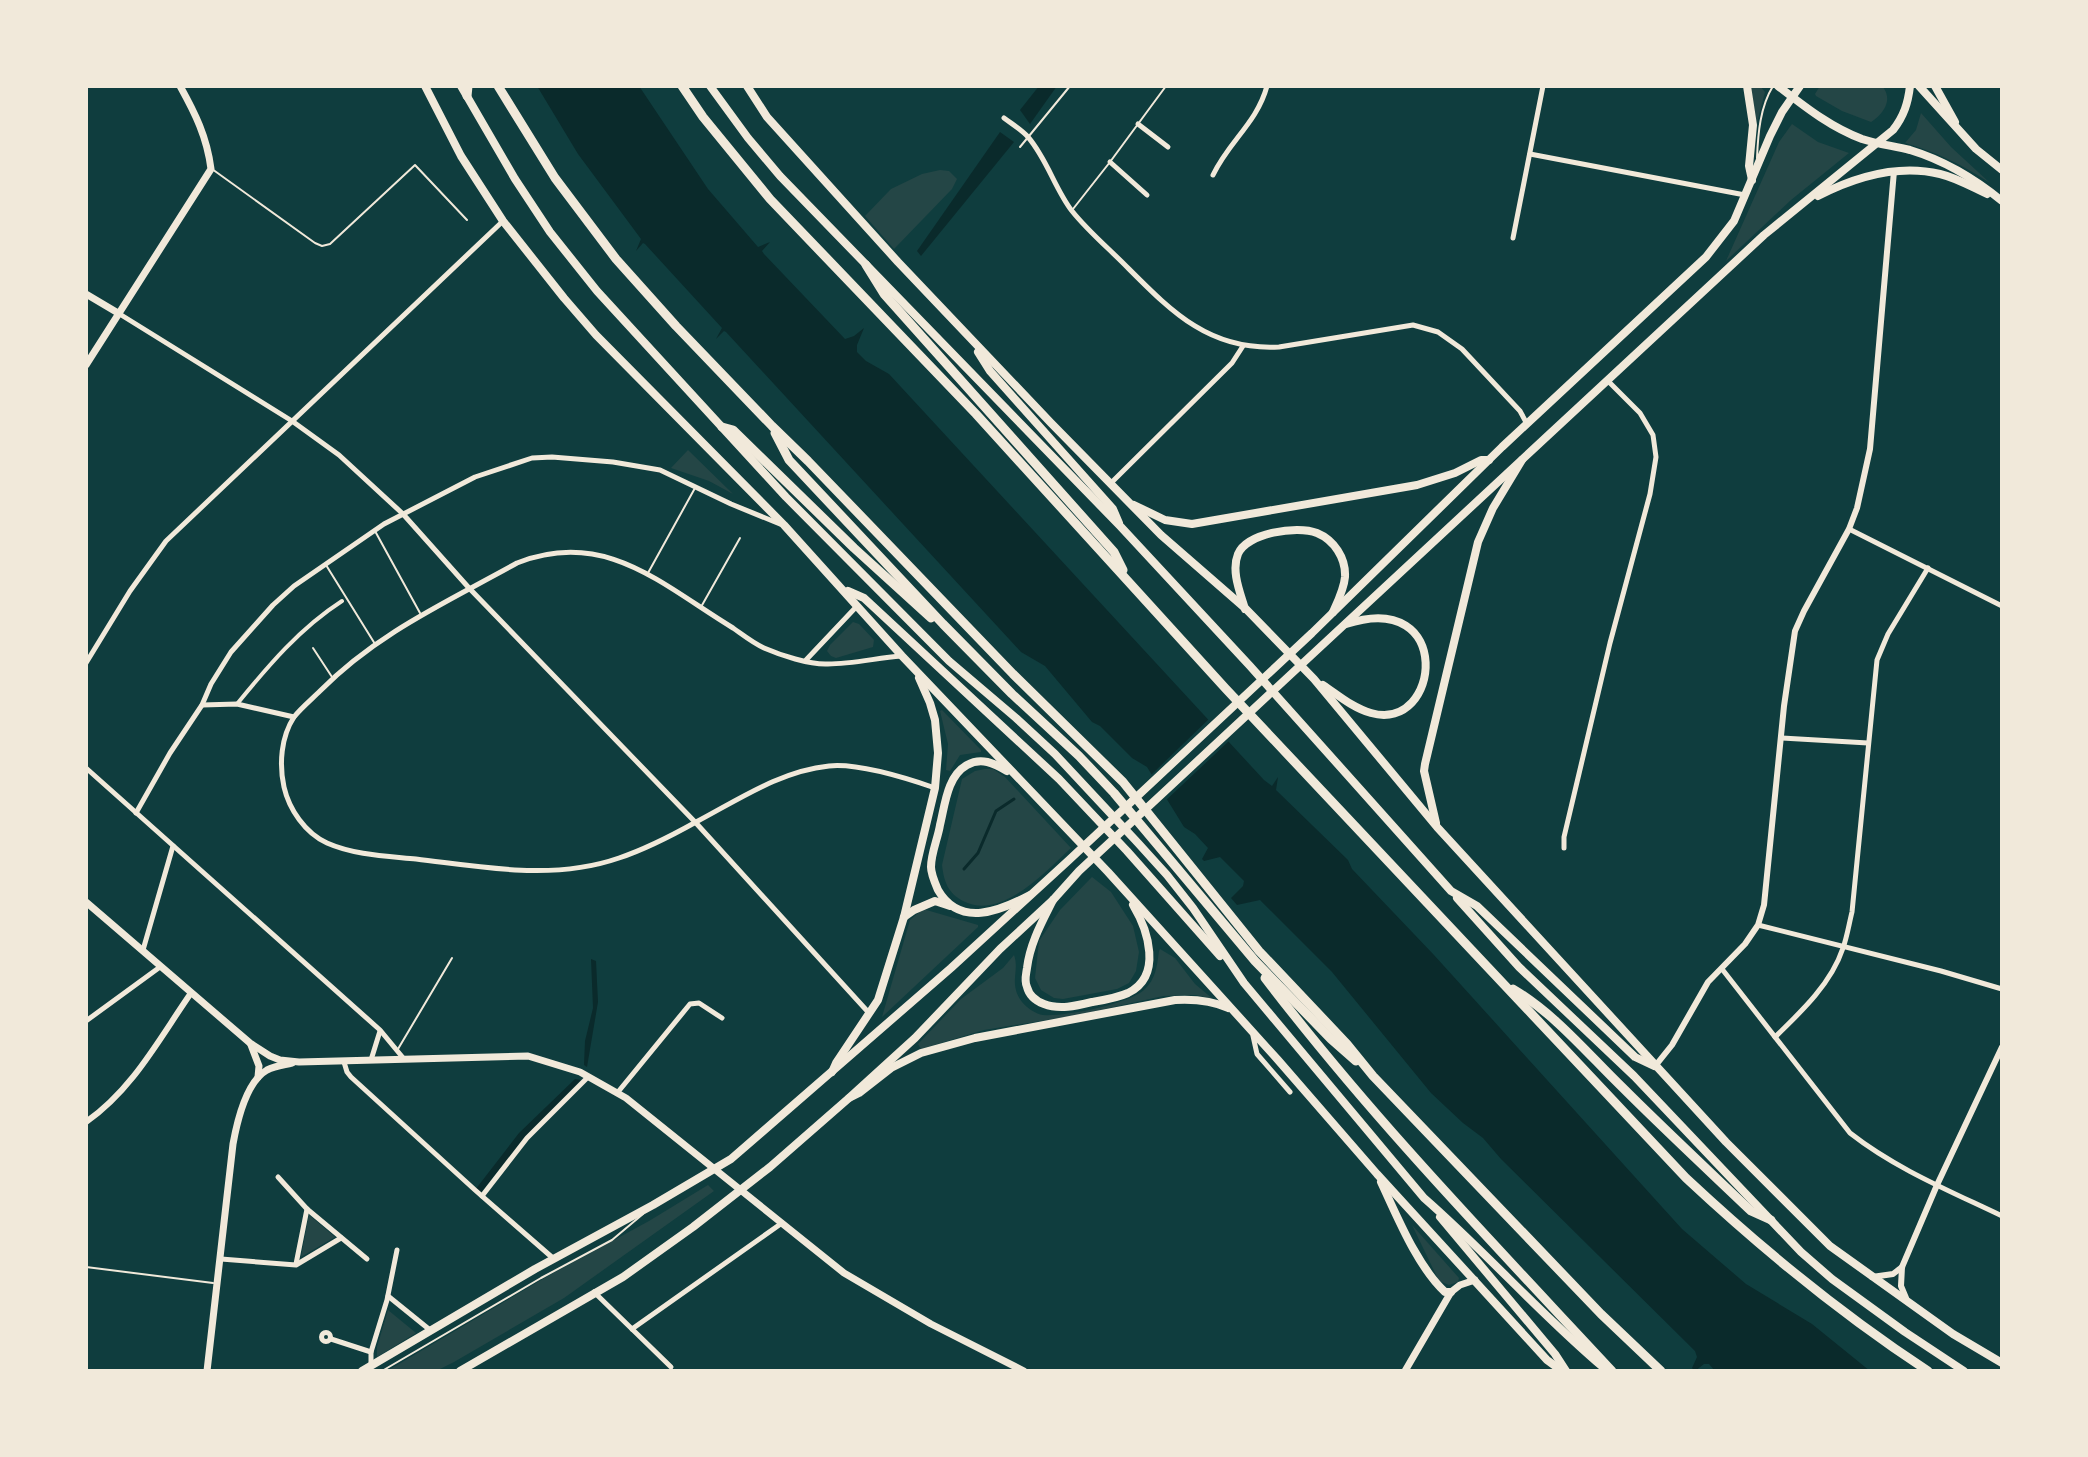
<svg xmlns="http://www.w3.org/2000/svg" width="2088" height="1457" font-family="Georgia,serif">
<rect width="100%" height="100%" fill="#0f3d3e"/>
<g fill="#244646">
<polygon points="1750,86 1760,86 1765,92 1757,123"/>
<path d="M1820 86H1882C1894 100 1883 114 1871 122L1842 111 1816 96 1815 94Z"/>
<path d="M1921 113 1951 147 1990 183C1963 165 1936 152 1905 143L1916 130Z"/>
<polygon points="1792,124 1818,142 1849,153 1791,200 1726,261 1779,142"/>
<polygon points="940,170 949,171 957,179 952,189 894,249 865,216 891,189 922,174"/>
<polygon points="688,450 733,494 709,481 671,468"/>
<polygon points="853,622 859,624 874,640 873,647 836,658 831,656 827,651 830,645"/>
<polygon points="942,710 981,750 981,752 960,755 950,771 946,770 948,744 940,711"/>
<path d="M985 769H993L1005 777 1071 848C1045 872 1001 921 963 901 948 893 944 882 942 865L962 779 975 771Z"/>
<polygon points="1092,877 1111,892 1133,926 1139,952 1136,971 1129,983 1117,989 1063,999 1054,998 1041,990 1035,978 1039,941 1060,910"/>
<polygon points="923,909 978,925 978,927 882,1017 910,920"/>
<path d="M1160 949 1175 958 1195 984 1213 999 1196 995 1163 996 1078 1015 984 1030 921 1049 918 1044 961 999 1003 968 1014 955C1020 971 1008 984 1022 1002 1027 1008 1036 1014 1043 1015 1064 1017 1128 1004 1144 990 1156 979 1157 966 1159 951Z"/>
<polygon points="708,1185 714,1191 564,1298 454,1362 436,1371 387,1371 548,1276 649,1221"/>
<polygon points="309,1215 335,1237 301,1257 308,1220"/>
<polygon points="1412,1225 1459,1278 1458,1282 1449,1285 1439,1281"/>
<polygon points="388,1310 416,1333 377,1357 377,1347"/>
</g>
<g fill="#0a2a2b">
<polygon points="537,86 639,86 708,189 758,247 770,242 762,251 764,254 845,339 854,336 864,328 857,345 857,352 866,361 889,374 1264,780 1272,786 1278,777 1276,790 1348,860 1352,869 1434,955 1682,1229 1746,1284 1812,1324 1870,1371 1715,1371 1709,1364 1704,1364 1695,1371 1692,1368 1697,1357 1695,1351 1501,1159 1483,1138 1463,1123 1431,1093 1332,972 1260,900 1237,905 1231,898 1243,886 1244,881 1220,857 1204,861 1202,859 1208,848 1195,834 1184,827 1147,767 1132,758 1100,726 1092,722 1045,666 1021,652 726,332 724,331 716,339 722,328 645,244 643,243 636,251 641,239 578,154"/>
<polygon points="1039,86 1057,86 1030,124 1020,110"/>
<polygon points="1000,132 1014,142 921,256 917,251"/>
<polygon points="591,959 596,961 598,1002 587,1067 584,1065 585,1041 593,1008"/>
<polygon points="575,1079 581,1080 523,1139 480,1194 475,1190 519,1133"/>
</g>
<polygon fill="#0f3d3e" points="1211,717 1231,739 1164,802 1149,777"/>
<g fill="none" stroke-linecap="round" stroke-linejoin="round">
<polyline stroke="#0a2a2b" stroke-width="3" points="964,869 978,853 996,811 1014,799"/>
<g stroke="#f1e9da" stroke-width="2">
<polyline points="1020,147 1070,86"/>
<path d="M1757 158C1758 134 1760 107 1773 86"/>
<polyline points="212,169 315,243 322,246 330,244 415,165 467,220"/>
<polyline points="1073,209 1110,162 1166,86"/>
<polyline points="375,531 420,613"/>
<polyline points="326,565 375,644"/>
<polyline points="648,573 695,488"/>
<polyline points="701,607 740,538"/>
<polyline points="313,648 332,677"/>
<polyline points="398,1049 452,958"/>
<polyline points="86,1267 213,1283"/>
<polyline points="382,1371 541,1278 612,1240 643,1214"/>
</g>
<path stroke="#f1e9da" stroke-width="4" d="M237 704C268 666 300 628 342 601"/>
<g stroke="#f1e9da" stroke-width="5">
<path d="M1004 118C1012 124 1022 130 1028 137 1047 159 1055 189 1072 211 1087 230 1107 247 1124 264 1170 310 1208 351 1279 347L1413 325 1438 332 1462 349 1520 411 1527 424"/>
<polyline points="1138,124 1168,147"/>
<polyline points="1530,154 1745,195"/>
<polyline points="1110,162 1147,195"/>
<path d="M1213 175C1229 141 1257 123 1267 86"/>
<polyline points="1513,238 1543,86"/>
<polyline points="118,313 292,421 339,455 403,514 469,588 696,823 869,1013"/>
<polyline points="1111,483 1232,363 1243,346"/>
<polyline points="1849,529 2002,606"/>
<path d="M901 656C877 658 852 664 828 664 810 665 780 655 764 648 753 643 743 635 733 628 662 585 605 528 517 563 447 602 377 633 320 691 312 699 301 708 294 717 281 737 279 764 284 787 289 809 305 833 327 843 354 855 386 856 416 859 484 867 553 881 619 858 646 849 671 836 696 822 738 800 780 771 829 766 858 763 906 778 935 788"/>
<polyline points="806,660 857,606"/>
<polyline points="86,663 130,591 166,541 503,221"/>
<polyline points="202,705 237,704 294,717"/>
<polyline points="1782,738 1868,743"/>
<polyline points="86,768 380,1030 404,1059"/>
<polyline points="136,813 170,753 202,705 211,684 231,652 273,605 294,586 384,524 475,477 532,458 552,457 613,462 660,470 731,504 780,524"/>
<polyline points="1564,848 1564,837 1610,643 1650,494 1656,457 1653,435 1640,413 1608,381"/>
<polyline points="1758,925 1941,971 2002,989"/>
<polyline points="143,950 173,846"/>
<path d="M1722 969 1850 1133C1896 1169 1950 1191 2002 1216"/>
<polyline points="86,1021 160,967"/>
<polyline points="1253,1036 1257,1054 1290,1092"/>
<path d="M1775 1037C1801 1012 1831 984 1843 948 1847 937 1849 924 1852 912L1877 660 1888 634 1928 568"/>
<polyline points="371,1060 380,1031"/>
<polyline points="344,1062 347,1072 351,1077 475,1190 554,1259"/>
<polyline points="618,1092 690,1004 699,1003 722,1018"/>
<polyline points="278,1177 307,1209 367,1259"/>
<polyline points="482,1196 527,1138 588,1077"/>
<polyline points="221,1259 296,1265 341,1238"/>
<polyline points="296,1264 307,1209"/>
<polyline points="594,1292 671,1367"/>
<polyline points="388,1296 430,1330"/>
<polyline points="632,1329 782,1223"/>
<circle cx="326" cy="1337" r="4.5"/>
<polyline points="331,1339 371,1352"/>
<polyline points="371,1365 371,1352 387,1300 397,1250"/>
</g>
<g stroke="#f1e9da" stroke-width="6">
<polyline points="1656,1065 1672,1045 1708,982 1745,944 1758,925 1764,905 1784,706 1795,631 1804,611 1849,529 1857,508 1870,449 1894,171"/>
<path d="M86 1122C133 1089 159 1039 191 993"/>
<polyline points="1872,1277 1893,1274 1902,1267"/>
<polyline points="1906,1298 1901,1286 1902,1267 1937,1185 2002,1047"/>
</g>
<g stroke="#f1e9da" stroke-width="7">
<polyline points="86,294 118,313"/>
<path d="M86 365 211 169C207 137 195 113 180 86"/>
<polyline points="86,902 250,1043 270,1056 280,1060 299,1062 528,1056 580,1072 626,1098 844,1273 931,1324 1024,1371"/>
<polyline points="251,1045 259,1066 258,1077"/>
<path d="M207 1371 233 1144C237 1122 246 1082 267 1070 275 1066 284 1065 292 1063"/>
<polyline points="1405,1371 1451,1292 1460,1285 1475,1280"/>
</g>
<g stroke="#f1e9da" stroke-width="8">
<polyline points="1747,86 1753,125 1749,166 1752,180"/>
<path d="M1778 86C1804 106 1830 127 1862 139 1877 144 1894 146 1910 150 1946 161 1974 178 2002 201"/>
<polyline points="1919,86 1976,149 2002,170"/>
<polyline points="1935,86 1955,122"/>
<path d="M1818 196C1855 177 1898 164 1940 174 1957 178 1972 187 1987 194"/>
<polyline points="362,1371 535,1269 653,1205 731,1159 951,968 1069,860 1312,633 1502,447 1706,257 1734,221 1770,136 1782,112 1800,86"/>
<path d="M460 1371 623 1277 693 1227 770 1167 849 1098 915 1038 1000 949 1053 900 1079 871 1764 235 1893 130C1904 116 1908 103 1910 86"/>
</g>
<g stroke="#f1e9da" stroke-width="8">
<polyline points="425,86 461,156 503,221 564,298 596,335 784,525 902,656 1108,872 1278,1060 1377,1174 1547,1360 1562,1371"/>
<path d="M461 86 515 179 550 232 597 291 786 497 949 661 1016 718 1055 754 1138 843 1167 875 1193 908 1244 983 1424 1198C1486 1252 1541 1315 1604 1368"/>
<polyline points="710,86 748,138 780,176 1121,527 1250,666 1451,891 1477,906 1635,1057 1654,1066"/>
<polyline points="747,86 767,117 898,262 1051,423 1161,535 1246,609 1314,679 1437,827 1726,1142 1830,1246 1953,1334 2002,1363"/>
<polyline points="978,352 990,371 1113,509 1119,523"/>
<polyline points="1134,505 1165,520 1192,524 1417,485 1455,473 1481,460 1489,460"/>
<polyline points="848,591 864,598 1059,779 1127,851 1220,956"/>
<path d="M1245 609C1240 592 1231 571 1238 554 1247 533 1297 525 1317 533 1334 540 1346 558 1345 577 1344 589 1338 601 1333 612"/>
<path d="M1323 685C1338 695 1353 708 1371 713 1441 733 1455 588 1346 624"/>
<path d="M1007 771C994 763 981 757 967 765 947 776 945 805 940 825 938 838 931 853 931 867 931 874 935 883 938 890 960 928 1000 911 1030 895"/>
<polyline points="1436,823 1424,771 1425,764 1478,542 1493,508 1522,460"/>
<polyline points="1457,898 1519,967 1634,1076 1801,1252 1832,1279 1905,1332 1964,1371"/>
<path d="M1053 900C1042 922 1030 943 1027 968 1026 975 1024 981 1027 987 1029 995 1036 1001 1044 1004 1059 1010 1076 1006 1092 1002 1104 1000 1117 998 1128 993 1163 976 1148 930 1133 905"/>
<polyline points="904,917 914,910 935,901 950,906"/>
<polyline points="832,1072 836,1063 878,1000 904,917 935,788 938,753 935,720 930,703 919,678"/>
<path d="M849 1098 859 1093 891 1068 921 1053 975 1038 1175 1000C1193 999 1211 1000 1228 1008"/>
<path d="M1381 1182C1397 1216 1417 1266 1445 1292H1451"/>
<polyline points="1440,1217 1555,1354 1566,1371"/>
</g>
<g stroke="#f1e9da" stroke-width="9">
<polyline points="498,86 555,178 616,259 676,326 772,426 808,461 1013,674 1123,782 1259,951 1347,1044 1373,1076 1601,1314 1661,1371"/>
<path d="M682 86 703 117 770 199 976 414 1226 689 1686 1178C1762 1249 1841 1314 1928 1371"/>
<polyline points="467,96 468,86"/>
<polyline points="866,265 884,294 1114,552 1123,570"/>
<polyline points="722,427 733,430 854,548 931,618"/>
<polyline points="775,433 789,460 943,624 1012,694 1079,756 1114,793 1255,961 1331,1039 1356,1061"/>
<path d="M1265 978C1371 1117 1493 1243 1612 1371"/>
<path d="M1513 989C1555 1014 1587 1053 1622 1087 1664 1129 1708 1170 1751 1211L1771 1220"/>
</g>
</g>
<rect width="2088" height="1457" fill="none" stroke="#f1e9da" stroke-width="176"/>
</svg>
